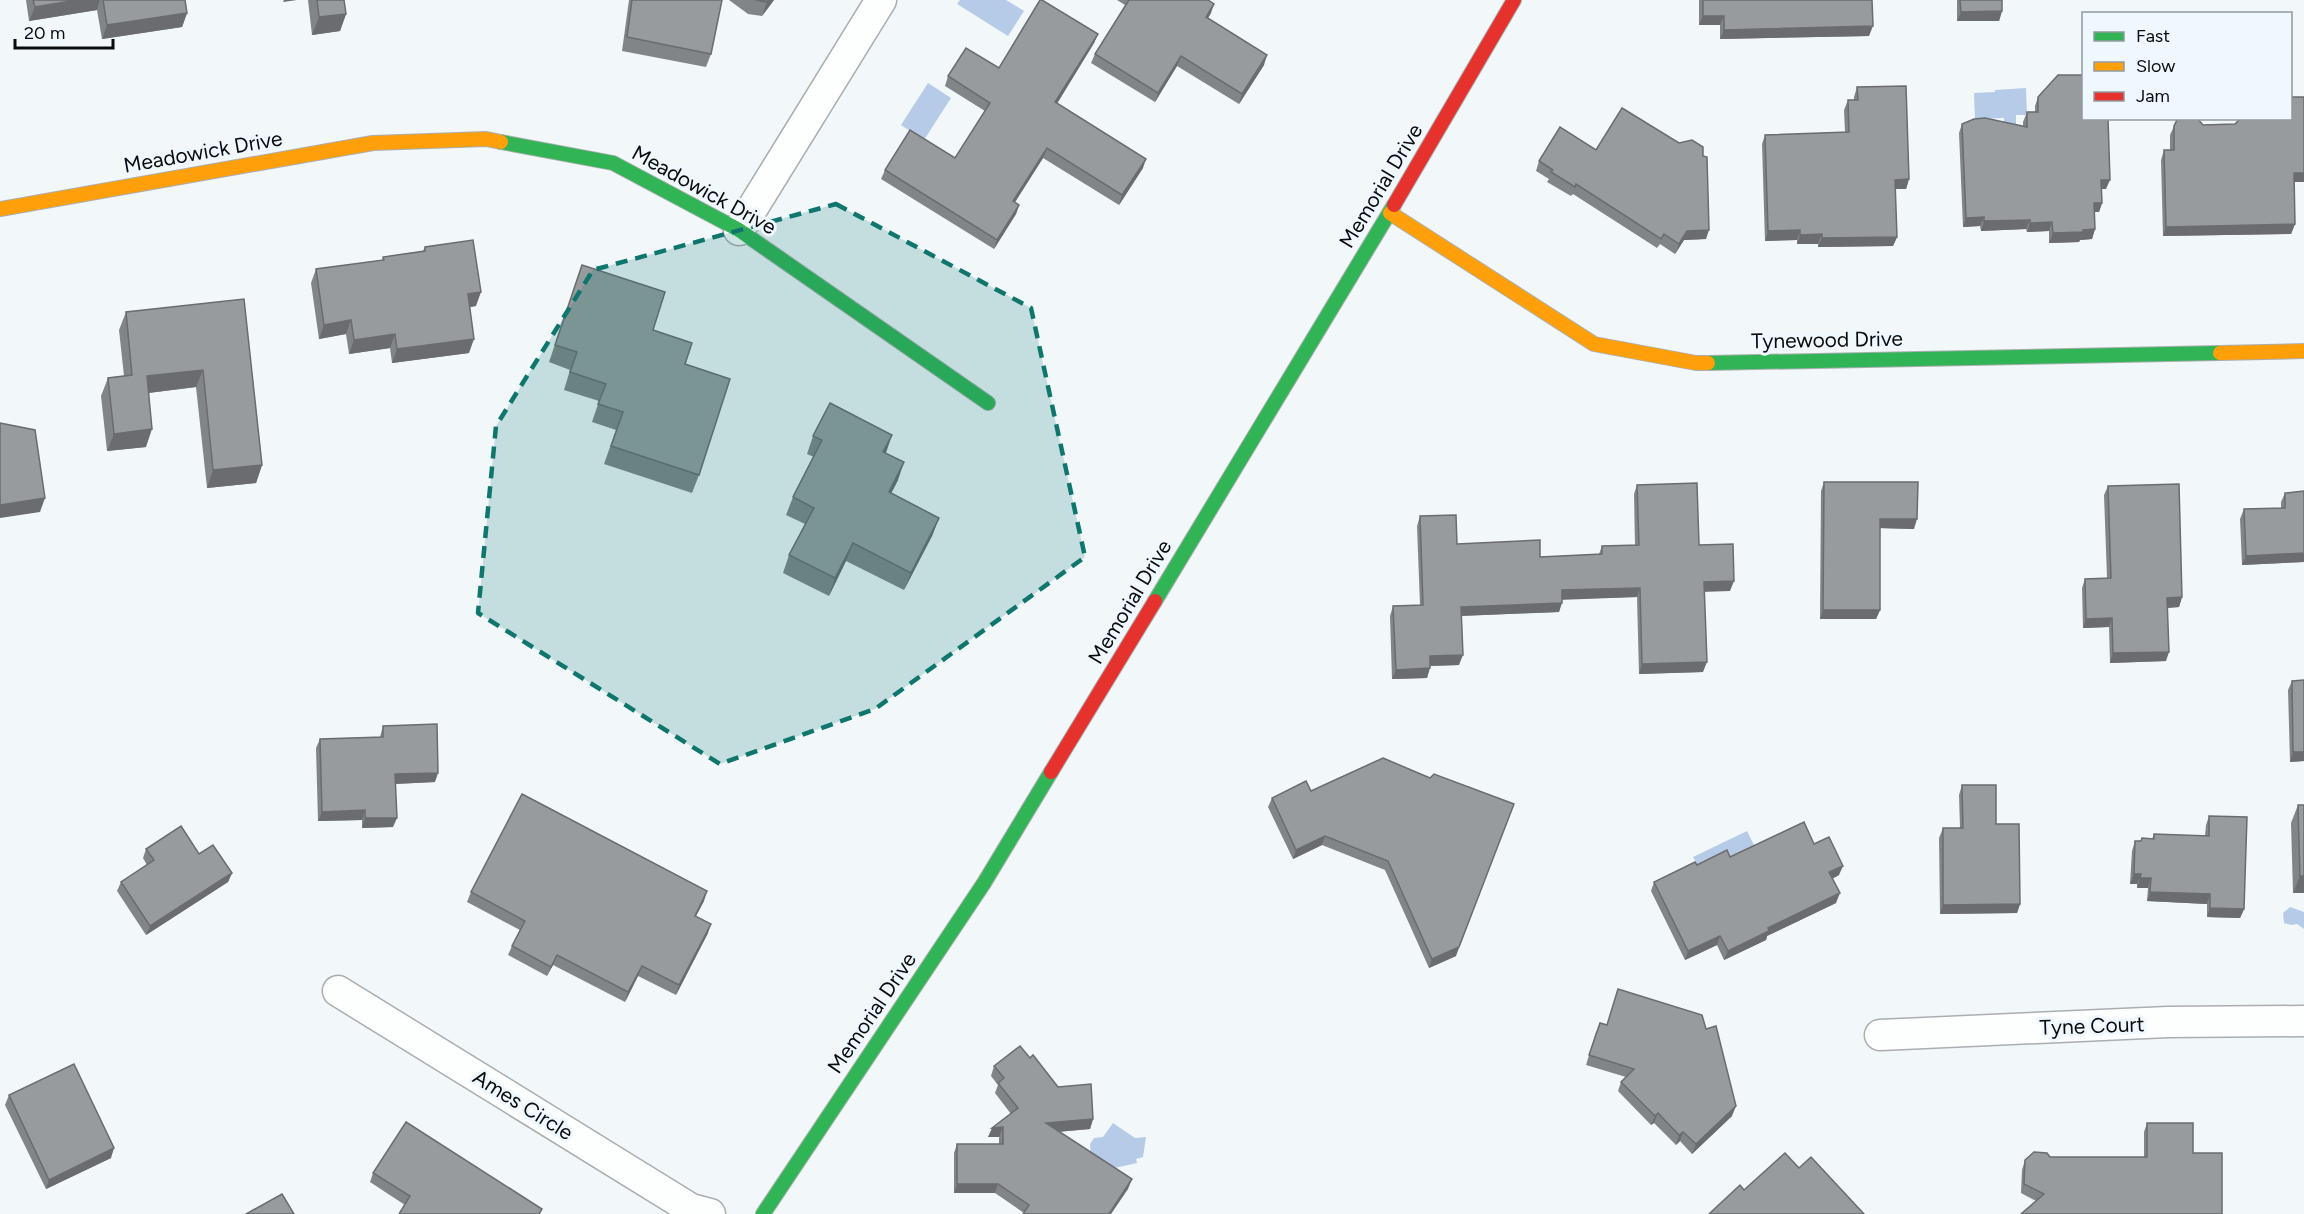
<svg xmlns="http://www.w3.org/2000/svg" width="2304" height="1214" font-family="Figtree,sans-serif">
<rect width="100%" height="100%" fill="#f2f7fa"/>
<g fill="#b6cbe8">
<polygon points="960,0 1006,0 1024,11 1008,36 957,4"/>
<polygon points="928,83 951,98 924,140 901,125"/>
<polygon points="2026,88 2027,115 2016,115 2016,133 2005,133 2004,118 1975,119 1974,93 1995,92 1995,90"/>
<polygon points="1747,831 1757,851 1700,869 1693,857"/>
<polygon points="2290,907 2304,912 2304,929 2297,924 2291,925 2284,923 2283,913"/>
<polygon points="1113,1123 1135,1138 1146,1137 1143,1157 1136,1159 1137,1163 1110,1169 1091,1157 1090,1144 1094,1138 1103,1137"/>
</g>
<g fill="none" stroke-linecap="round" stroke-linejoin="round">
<g stroke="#aaaeb1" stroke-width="33">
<g id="street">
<polyline points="739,230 881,0"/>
<polyline points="338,991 691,1209 710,1214"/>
<polyline points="1880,1035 2168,1022 2304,1021"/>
</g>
</g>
<g stroke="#aaaeb1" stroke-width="16">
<g id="fast">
<polyline points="501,142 613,163 739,230 988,403"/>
<polyline points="1708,363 2220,353"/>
<polyline points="1155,601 1394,205"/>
<polyline points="763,1214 984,883 1051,772"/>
</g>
</g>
<g stroke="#aaaeb1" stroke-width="16">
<g id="slow">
<polyline points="0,209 373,143 486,139 501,142"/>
<polyline points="1390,213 1594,344 1696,363 1708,363"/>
<polyline points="2220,353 2304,351"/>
</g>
</g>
<g stroke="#aaaeb1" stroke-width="16">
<g id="jam">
<polyline points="1394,205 1514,0"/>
<polyline points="1051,772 1155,601"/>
</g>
</g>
<use href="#street" stroke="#fdfefe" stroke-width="30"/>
<use href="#fast" stroke="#30b455" stroke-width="14"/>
<use href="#slow" stroke="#ff9f0a" stroke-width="14"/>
<use href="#jam" stroke="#e5322d" stroke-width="14"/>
</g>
<g fill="#828588">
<polygon points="26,0 185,0 187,13 182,27 102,39 97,10 29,21"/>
<polygon points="308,0 344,0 346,14 340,31 312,35"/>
<polygon points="629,0 722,0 711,54 706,67 622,51"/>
<polygon points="729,0 774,0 762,16 748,14"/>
<polygon points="1117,0 1208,0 1211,13 1208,18 1264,65 1239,104 1177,66 1155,102 1091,63 1095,54 1125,5"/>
<polygon points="1699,0 1872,0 1869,36 1720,39 1720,25 1699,25"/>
<polygon points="1957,0 2002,0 2002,11 1999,21 1957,21"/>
<polygon points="1098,34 1094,43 1057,103 1143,168 1119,205 1043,158 1015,202 1019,205 1016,214 994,249 881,179 885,170 955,158 985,111 945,86 948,76 999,68"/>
<polygon points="1857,87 1909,179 1906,189 1895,189 1897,237 1893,246 1818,247 1818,244 1797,244 1797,240 1765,241 1762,144 1765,135 1845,132 1844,110 1848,100 1854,100 1854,97"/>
<polygon points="2038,97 2106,189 2102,189 2102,203 2099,212 2095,212 2095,229 2092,239 2080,240 2079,242 2049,243 2049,231 2027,232 2026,229 1981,231 1980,226 1963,227 1959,133 1962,124 2023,126 2023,122 2027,112 2035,112 2035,106"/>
<polygon points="2235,124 2304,182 2294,182 2295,224 2291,234 2163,236 2161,160 2164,150 2170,150 2170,135 2174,126"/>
<polygon points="1596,150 1706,239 1684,240 1675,254 1660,244 1657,248 1573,194 1571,196 1547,182 1549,179 1536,171 1539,161"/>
<polygon points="425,247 476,306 470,307 469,353 392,363 390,348 349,354 346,334 319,339 311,283 316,269 382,260 383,257 423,251"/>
<polygon points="582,265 653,330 685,364 699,475 692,493 604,464 616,430 592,422 599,401 564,390 570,370 549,362"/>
<polygon points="244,299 262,465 256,483 207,488 196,387 148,393 146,447 107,451 101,396 108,378 124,376 119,330 126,312"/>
<polygon points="813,436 886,453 898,480 891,494 939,518 932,536 904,590 846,561 829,596 783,573 789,555 805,524 786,515 793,497 814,457 807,454"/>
<polygon points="1824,482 1914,529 1880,528 1880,610 1876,619 1820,619 1821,491"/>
<polygon points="1637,485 1699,545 1730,591 1705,591 1703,672 1639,674 1637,597 1562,599 1559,612 1461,616 1459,665 1430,666 1427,678 1392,679 1390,616 1393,606 1420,605 1417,526 1420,516 1457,544 1540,557 1599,554 1602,546 1635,545 1634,494"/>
<polygon points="2108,486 2182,597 2179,607 2168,608 2166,661 2110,663 2109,627 2083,628 2082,588 2085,579 2107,578 2104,495"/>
<polygon points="2304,491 2304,562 2242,565 2240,519 2244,509 2281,508 2281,502 2285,493"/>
<polygon points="2304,680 2304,761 2290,762 2288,690 2292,681"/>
<polygon points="383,726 435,782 396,784 393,827 362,828 362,820 318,821 316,748 320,739 380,737"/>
<polygon points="1383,758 1456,956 1429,968 1385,870 1322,845 1293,859 1268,807 1272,798 1311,791"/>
<polygon points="1962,785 1996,824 2020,904 2017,913 1940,914 1939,838 1943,828 1960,828 1959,795"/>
<polygon points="2298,805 2304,805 2304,893 2293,893 2291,823"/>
<polygon points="2209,816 2244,909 2240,918 2207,917 2207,904 2147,901 2148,888 2137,888 2137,884 2130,884 2132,851 2135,841 2141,841 2142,838 2152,839 2154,834 2205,836 2206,825"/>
<polygon points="1814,844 1839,875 1832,879 1836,903 1767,936 1766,940 1724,960 1717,945 1685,960 1651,891 1654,882 1697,865 1730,857"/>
<polygon points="146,849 199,854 232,873 228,882 146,935 117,891 121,882 147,865 143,858"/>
<polygon points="471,892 704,901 696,916 708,933 676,995 638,976 625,1002 553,965 547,976 508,955 512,946 520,930 467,902"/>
<polygon points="1618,989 1706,1029 1732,1116 1692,1154 1680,1141 1676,1145 1654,1123 1651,1125 1618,1091 1621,1082 1626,1077 1586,1065 1596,1032 1607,1025"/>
<polygon points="1030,1058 1058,1087 1093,1119 1090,1129 1058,1132 1128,1189 1024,1213 995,1193 954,1193 954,1153 957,1144 999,1144 999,1137 988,1137 1011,1114 995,1093 998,1085 991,1076 994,1066"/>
<polygon points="9,1095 111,1158 46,1189 5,1105"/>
<polygon points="2147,1123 2193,1153 2036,1201 2021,1193 2022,1170 2025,1160 2050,1157 2144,1157 2144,1132"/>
<polygon points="373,1173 540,1214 405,1205 370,1182"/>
</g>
<g fill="#6a6c6f">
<polygon points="77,0 100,0 97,10 29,21 35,7"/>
<polygon points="284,0 297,0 283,2"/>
<polygon points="769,0 774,0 762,16 767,2"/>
<polygon points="1214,4 1211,13 1202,27 1206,17"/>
<polygon points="2002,11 1999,21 1957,21 1961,12"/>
<polygon points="187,13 182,27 102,39 107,25"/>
<polygon points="346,14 340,31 312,35 319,17"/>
<polygon points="1703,16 1724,16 1720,25 1699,25"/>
<polygon points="1873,26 1869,36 1720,39 1724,30"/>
<polygon points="1098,34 1094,43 1052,112 1055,102"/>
<polygon points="1267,55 1264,65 1239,104 1242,94"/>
<polygon points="1181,56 1177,66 1155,102 1158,93"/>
<polygon points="1047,148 1043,158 1010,210 1013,201"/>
<polygon points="1146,159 1143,168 1119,205 1122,195"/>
<polygon points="2294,173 2304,173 2304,182 2290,182"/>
<polygon points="1909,179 1906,189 1892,189 1895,180"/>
<polygon points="2101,180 2110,180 2106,189 2098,189"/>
<polygon points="2094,203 2102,203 2099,212 2091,212"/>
<polygon points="1019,205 1016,214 994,249 997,240"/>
<polygon points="1984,217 1980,226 1963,227 1966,218"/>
<polygon points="2030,220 2026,229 1981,231 1984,221"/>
<polygon points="2052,222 2049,231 2027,232 2030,223"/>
<polygon points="2295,224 2291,234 2163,236 2166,227"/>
<polygon points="2095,229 2092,239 2080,240 2079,242 2049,243 2053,233"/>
<polygon points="1709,230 1706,239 1684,240 1675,254 1679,244 1687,231"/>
<polygon points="1800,230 1797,240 1765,241 1768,231"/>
<polygon points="1822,234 1818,244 1797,244 1800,235"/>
<polygon points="1897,237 1893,246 1818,247 1822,238"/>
<polygon points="481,292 476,306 463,308 468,294"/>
<polygon points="351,320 346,334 319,339 324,325"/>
<polygon points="395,334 390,348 349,354 354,340"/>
<polygon points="474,339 469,353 392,363 397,349"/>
<polygon points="203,370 196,387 140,394 147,376"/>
<polygon points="152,429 146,447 107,451 114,434"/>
<polygon points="892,435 886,453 883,452"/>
<polygon points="904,462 898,480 882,510 889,492"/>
<polygon points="262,465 256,483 207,488 213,470"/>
<polygon points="45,498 40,512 0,518 0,505"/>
<polygon points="939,518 932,536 904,590 911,573"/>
<polygon points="1880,519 1917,519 1914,529 1877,528"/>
<polygon points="853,543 846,561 829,596 835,578"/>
<polygon points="2304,553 2304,562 2242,565 2246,556"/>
<polygon points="1734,581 1730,591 1701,592 1704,582"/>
<polygon points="1640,588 1637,597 1558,600 1562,590"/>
<polygon points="2182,597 2179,607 2164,608 2167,598"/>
<polygon points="1562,603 1559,612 1457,616 1461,607"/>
<polygon points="1823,610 1880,610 1876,619 1820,619"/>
<polygon points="2112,618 2109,627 2083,628 2086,619"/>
<polygon points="2169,652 2166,661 2110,663 2113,653"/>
<polygon points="1463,655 1459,665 1426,666 1430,656"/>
<polygon points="1707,662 1703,672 1639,674 1642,664"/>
<polygon points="1430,668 1427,678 1392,679 1396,670"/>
<polygon points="2293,752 2304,752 2304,761 2290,762"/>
<polygon points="438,773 435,782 392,784 395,774"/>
<polygon points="365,810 362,820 318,821 322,812"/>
<polygon points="1510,813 1456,956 1429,968 1432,959"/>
<polygon points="365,818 397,818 393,827 362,828"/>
<polygon points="1325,836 1322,845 1293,859 1296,850"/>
<polygon points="1843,866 1839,875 1826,882 1829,872"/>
<polygon points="232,873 228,882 146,935 150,926"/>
<polygon points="2134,874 2141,874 2137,884 2130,884"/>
<polygon points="2300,876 2304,876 2304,893 2293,893"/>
<polygon points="2140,878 2151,878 2148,888 2137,888"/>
<polygon points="707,891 704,901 691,925 695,916"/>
<polygon points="2150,892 2210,894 2207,904 2147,901"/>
<polygon points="1840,893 1836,903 1767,936 1766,940 1724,960 1728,951 1768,928"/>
<polygon points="2020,904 2017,913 1940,914 1943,905"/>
<polygon points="2210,908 2244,909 2240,918 2207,917"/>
<polygon points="711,924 708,933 676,995 679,985"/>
<polygon points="1720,936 1717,945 1685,960 1688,951"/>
<polygon points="557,955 553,965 547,976 551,967"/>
<polygon points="642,966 638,976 625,1002 628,992"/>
<polygon points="1736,1106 1732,1116 1692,1154 1696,1144"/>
<polygon points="1658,1113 1654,1123 1651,1125 1655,1116"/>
<polygon points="1093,1119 1090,1129 1042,1133 1046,1123"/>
<polygon points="1003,1127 999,1137 988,1137 992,1128"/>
<polygon points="1683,1132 1680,1141 1676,1145 1679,1135"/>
<polygon points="114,1148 111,1158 46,1189 49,1180"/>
<polygon points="1132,1179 1128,1189 1111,1214 1109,1214"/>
<polygon points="957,1184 998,1184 995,1193 954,1193"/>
</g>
<g fill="#979b9e" stroke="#6a6c6f" stroke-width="1.5">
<polygon points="33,0 77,0 35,7"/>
<polygon points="103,0 185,0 187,13 107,25"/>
<polygon points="317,0 344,0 346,14 319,17"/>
<polygon points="632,0 722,0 711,54 627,37"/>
<polygon points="755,0 769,0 767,2"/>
<polygon points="1040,0 1042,0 1098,34 1055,102 1146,159 1122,195 1047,148 1013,201 1019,205 997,240 885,170 910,130 955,158 990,103 948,76 966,48 999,68"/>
<polygon points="1129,0 1208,0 1214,4 1206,17 1267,55 1242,94 1181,56 1158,93 1095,54"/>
<polygon points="1703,0 1872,0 1873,26 1724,30 1724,16 1703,16"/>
<polygon points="1960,0 2002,0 2002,11 1961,12"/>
<polygon points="2058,75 2084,75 2084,118 2108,118 2110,180 2101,180 2102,203 2094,203 2095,229 2083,230 2083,232 2053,233 2052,222 2030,223 2030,220 1984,221 1984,217 1966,218 1962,124 1974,119 1985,118 2027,127 2027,112 2038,112 2038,97"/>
<polygon points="1906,86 1909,179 1895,180 1897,237 1822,238 1822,234 1800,235 1800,230 1768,231 1765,135 1849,132 1848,100 1858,100 1857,87"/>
<polygon points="2290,97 2304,97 2304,173 2294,173 2295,224 2166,227 2164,150 2174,150 2174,126 2178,118 2197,118 2203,125 2235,124 2241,118 2290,118"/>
<polygon points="1622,108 1679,143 1692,140 1703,147 1703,156 1707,157 1709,230 1687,231 1679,244 1664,234 1661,239 1576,184 1575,187 1551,172 1553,170 1539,161 1560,127 1596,150"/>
<polygon points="473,240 481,292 468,294 474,339 397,349 395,334 354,340 351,320 324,325 316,269 384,260 383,257 425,251 425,247"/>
<polygon points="582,265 665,292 653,330 692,343 685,364 730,379 699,475 611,446 623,412 598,404 606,384 570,372 577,352 555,345"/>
<polygon points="244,299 262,465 213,470 203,370 147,376 152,429 114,434 108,378 132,375 126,312"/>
<polygon points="830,403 892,435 883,452 904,462 889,492 939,518 911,573 853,543 835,578 789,555 814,508 793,497 822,440 813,436"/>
<polygon points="0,423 35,430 45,498 0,505"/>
<polygon points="1824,482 1918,482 1917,519 1880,519 1880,610 1823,610"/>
<polygon points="1697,483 1699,545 1733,544 1734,581 1704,582 1707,662 1642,664 1640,588 1562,590 1562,603 1461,607 1463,655 1430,656 1430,668 1396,670 1393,606 1423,605 1420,516 1456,515 1457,544 1540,540 1540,557 1602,554 1602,546 1639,545 1637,485"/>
<polygon points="2179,484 2182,597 2167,598 2169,652 2113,653 2112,618 2086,619 2085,579 2111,578 2108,486"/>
<polygon points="2304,491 2304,553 2246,556 2244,509 2285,508 2285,493"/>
<polygon points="2304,680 2304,752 2293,752 2292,681"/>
<polygon points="437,724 438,773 395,774 397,818 365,818 365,810 322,812 320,739 383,737 383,726"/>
<polygon points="1383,758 1430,778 1434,774 1514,804 1459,947 1432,959 1388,861 1325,836 1296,850 1272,798 1306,781 1311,791"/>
<polygon points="1962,785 1996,785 1996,824 2019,824 2020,904 1943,905 1943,828 1963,828"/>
<polygon points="522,794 707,891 695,916 711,924 679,985 642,966 628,992 557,955 551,967 512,946 525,921 471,892"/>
<polygon points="2298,805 2304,805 2304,876 2300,876"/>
<polygon points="2209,816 2247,817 2244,909 2210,908 2210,894 2150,892 2151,878 2140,878 2141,874 2134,874 2135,841 2141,841 2142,838 2154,839 2154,834 2209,836"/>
<polygon points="1804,822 1814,844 1829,837 1843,866 1829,872 1840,893 1768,928 1769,931 1728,951 1720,936 1688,951 1654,882 1695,862 1697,865 1727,850 1730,857"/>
<polygon points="181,826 199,854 213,845 232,873 150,926 121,882 154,860 146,849"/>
<polygon points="1618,989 1702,1015 1706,1029 1716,1026 1736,1106 1696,1144 1683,1132 1679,1135 1658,1113 1655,1116 1621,1082 1634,1069 1589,1055 1600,1023 1607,1025"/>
<polygon points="1020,1046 1030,1058 1033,1055 1058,1087 1091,1084 1093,1119 1046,1123 1132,1179 1109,1214 1023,1214 1029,1205 998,1184 957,1184 957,1144 1003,1144 1003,1127 992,1128 1018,1108 998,1083 1004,1078 994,1066"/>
<polygon points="74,1064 114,1148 49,1180 9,1095"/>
<polygon points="406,1122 542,1209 539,1214 399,1214 410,1196 373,1173"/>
<polygon points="2147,1123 2193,1123 2193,1153 2222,1153 2222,1214 2021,1214 2044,1194 2024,1184 2025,1160 2034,1152 2047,1153 2050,1157 2147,1157"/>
<polygon points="1785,1153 1799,1168 1811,1157 1864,1214 1709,1214 1740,1185 1744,1190"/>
<polygon points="282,1194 294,1214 246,1214"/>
</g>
<path fill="#0f766e" fill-opacity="0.2" stroke="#0f766e" stroke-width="4.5" stroke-dasharray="12 8" stroke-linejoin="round" d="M836 204 1031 308 1085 557 875 709 720 764 478 613 496 426 593 270Z"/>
<g text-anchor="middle" stroke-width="6" stroke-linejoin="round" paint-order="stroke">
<g font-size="21" fill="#090c0e" stroke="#eff8fe">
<text transform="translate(203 152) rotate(-10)" y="7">Meadowick Drive</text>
<text transform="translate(1381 186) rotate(-59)" y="7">Memorial Drive</text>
<text transform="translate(704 190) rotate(29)" y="7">Meadowick Drive</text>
<text transform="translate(1827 340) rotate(-1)" y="7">Tynewood Drive</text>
<text transform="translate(1130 602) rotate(-59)" y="7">Memorial Drive</text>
<text transform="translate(872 1013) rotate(-56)" y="7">Memorial Drive</text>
<text transform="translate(2092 1026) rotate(-2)" y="7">Tyne Court</text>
<text transform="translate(523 1105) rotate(32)" y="7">Ames Circle</text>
</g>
</g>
<rect x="2082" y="12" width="210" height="108" fill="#eff8fe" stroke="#939a9e" stroke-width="1.5"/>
<rect x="2094" y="32" width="30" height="9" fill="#30b455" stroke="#939a9e" stroke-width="1.5"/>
<text x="2136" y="42" font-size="18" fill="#090c0e">Fast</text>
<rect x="2094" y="62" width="30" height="9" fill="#ff9f0a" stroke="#939a9e" stroke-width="1.5"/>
<text x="2136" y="72" font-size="18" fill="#090c0e">Slow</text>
<rect x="2094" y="92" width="30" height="9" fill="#e5322d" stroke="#939a9e" stroke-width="1.5"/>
<text x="2136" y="102" font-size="18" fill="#090c0e">Jam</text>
<path d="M15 39v9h98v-9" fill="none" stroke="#090c0e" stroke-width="3"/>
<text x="24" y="39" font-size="18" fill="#090c0e" stroke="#eff8fe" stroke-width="4.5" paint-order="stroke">20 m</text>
</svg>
